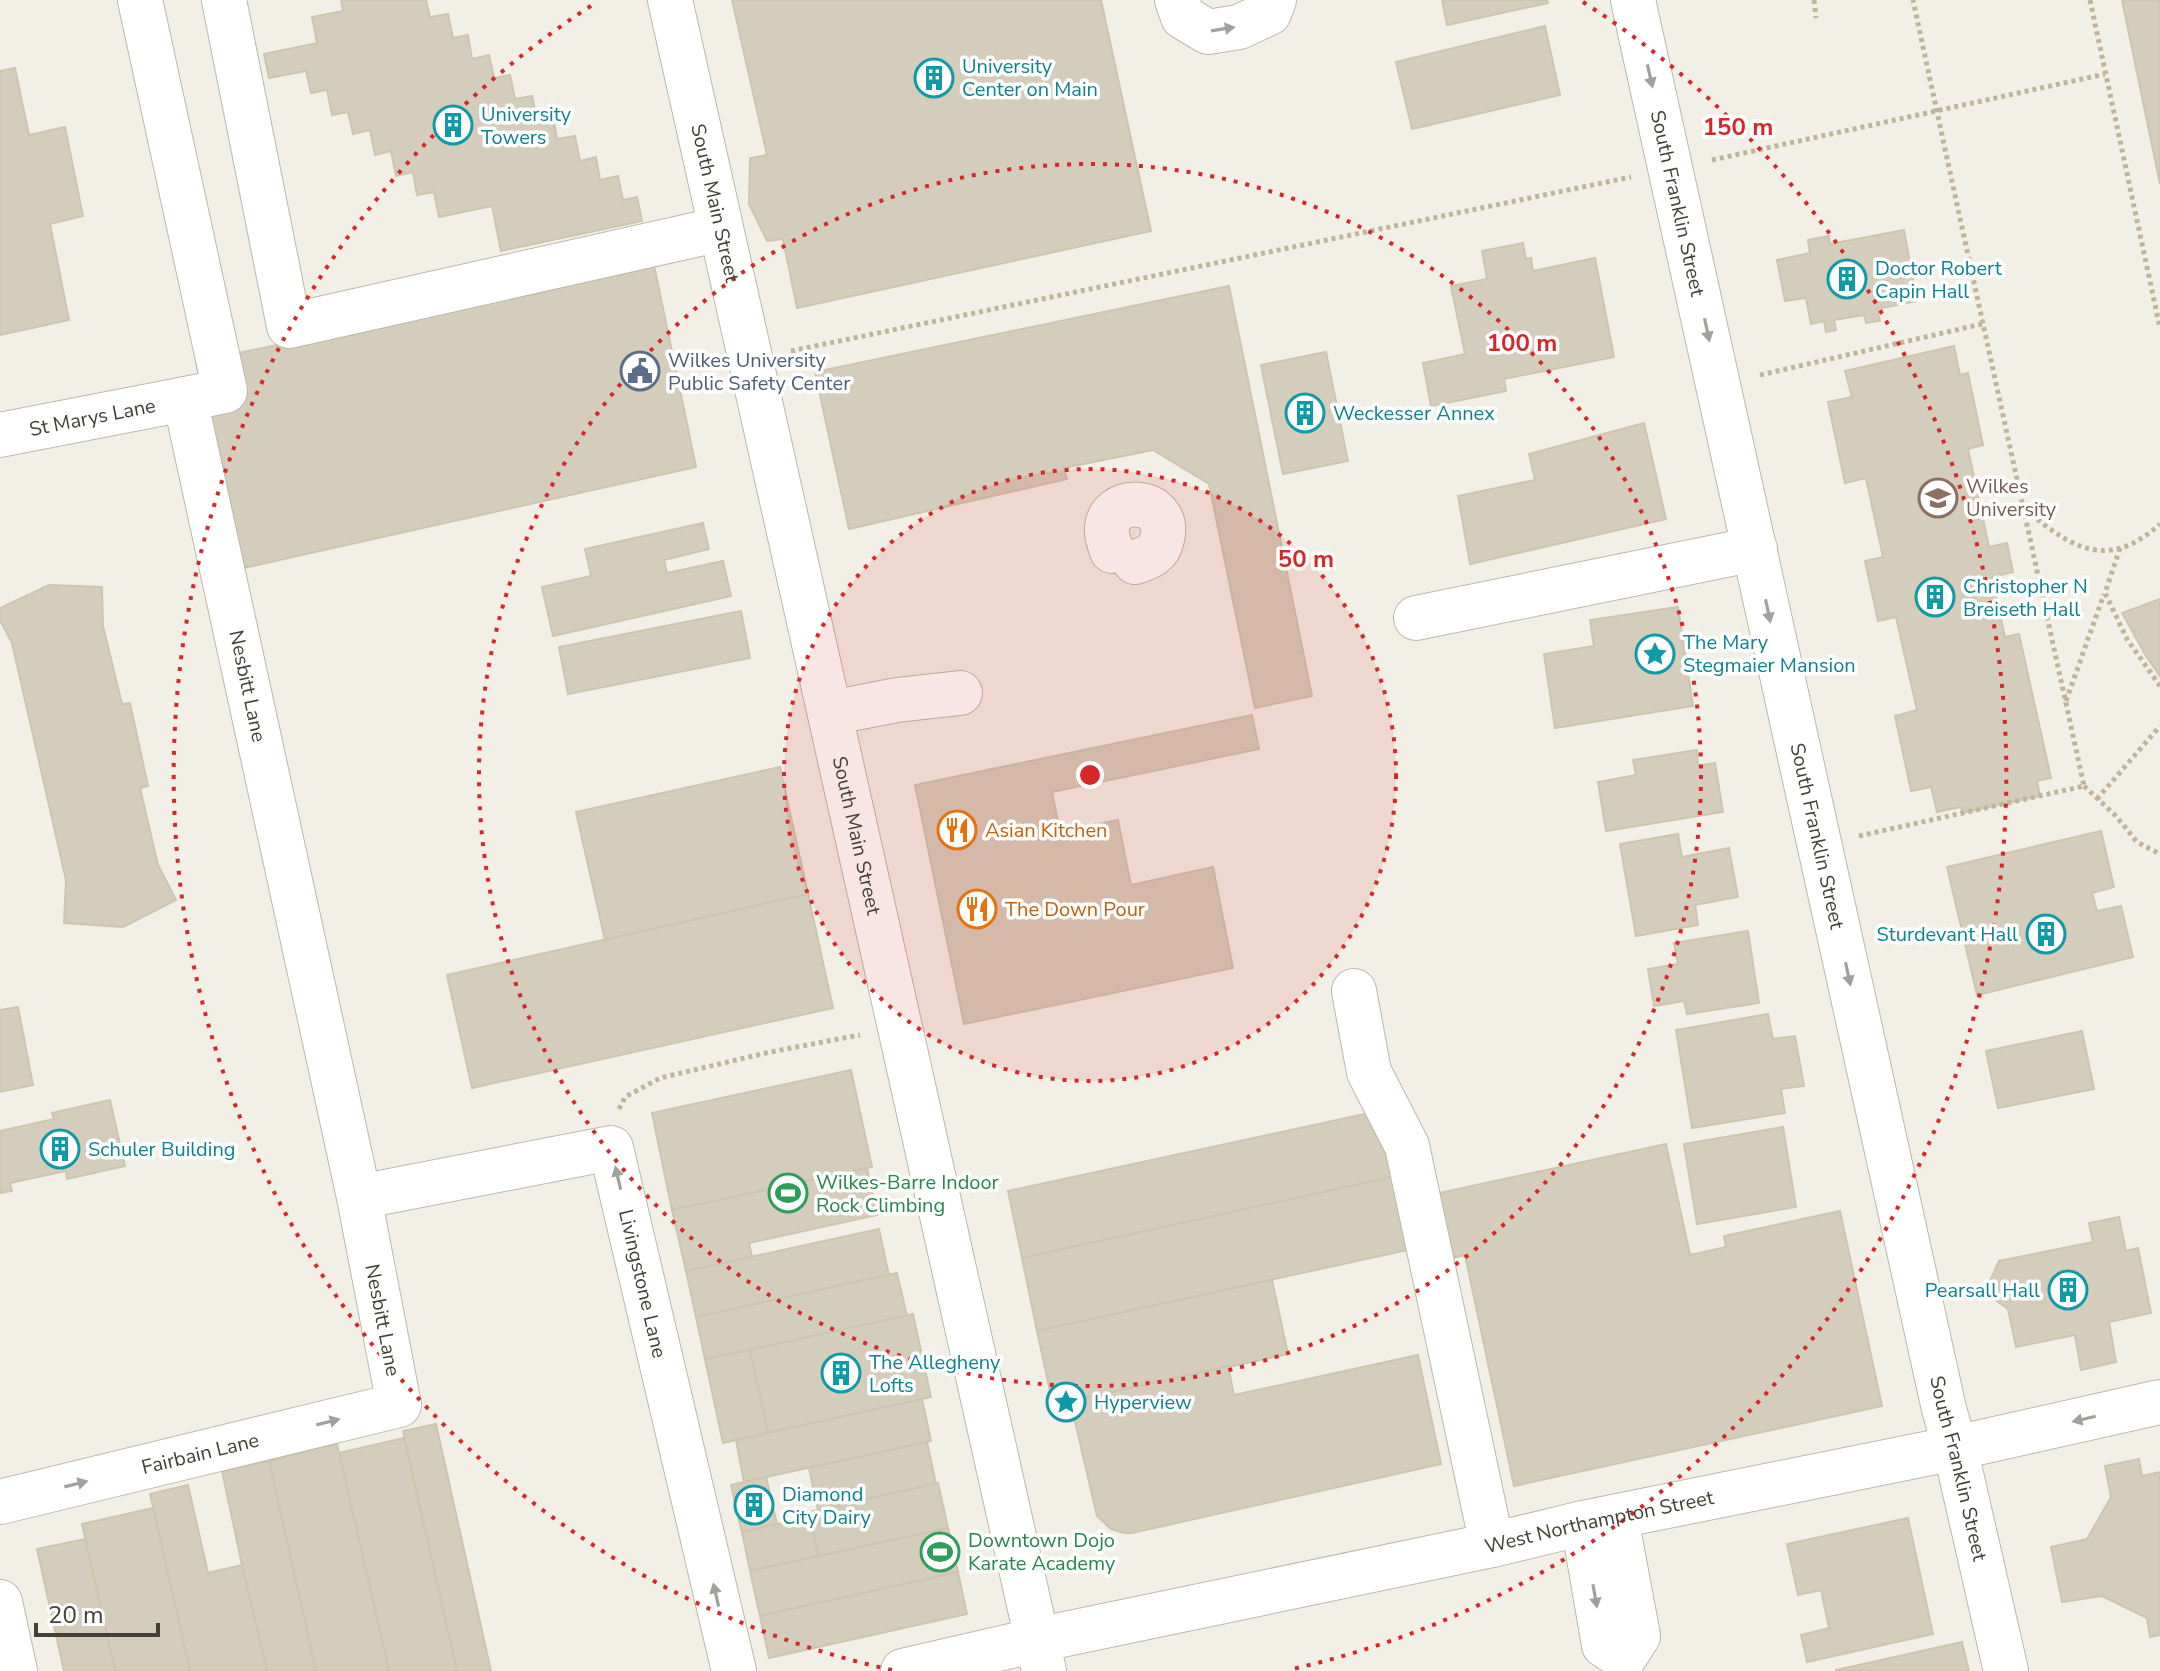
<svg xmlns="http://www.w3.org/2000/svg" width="2160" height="1671" font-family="'Nunito Sans',sans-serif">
<rect width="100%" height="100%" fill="#f2f0e6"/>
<g fill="#d4cdbb" stroke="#cec5af" stroke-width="2">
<polygon points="341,0 426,0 430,17 448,14 453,38 468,35 472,59 489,55 494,78 510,75 515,99 532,96 537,120 553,116 557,139 575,136 580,161 596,157 600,180 618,176 623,200 637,197 642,221 501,251 492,206 439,217 434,192 417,195 413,172 396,176 391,151 375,155 370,130 353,134 348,112 332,115 327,90 311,93 306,71 269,78 264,54 317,43 312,17 343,11"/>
<polygon points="732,0 1101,0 1151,231 797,308 783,239 767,241 749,204 750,158 767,155"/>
<polygon points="1442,0 1547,0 1548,3 1447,25"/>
<polygon points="2122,0 2160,0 2160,184"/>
<polygon points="1545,26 1560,95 1412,129 1396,62"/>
<polygon points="15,68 29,135 65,127 83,216 50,224 69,320 0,335 0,71"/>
<polygon points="1904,230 1917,301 1877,309 1880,321 1866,323 1864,315 1834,320 1836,330 1826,332 1824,321 1811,324 1806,298 1785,301 1777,260 1810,253 1808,240 1829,236 1830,244"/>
<polygon points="1523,243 1526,259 1531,258 1533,271 1595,258 1614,357 1504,379 1506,391 1431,406 1423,363 1465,354 1451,286 1487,279 1482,251"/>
<polygon points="654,265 696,467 239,569 196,362"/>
<polygon points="1229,286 1312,696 1255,708 1209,484 1153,450 1064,468 1067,479 849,529 815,372"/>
<polygon points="1954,346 1960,375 1968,373 1983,445 1968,449 1989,547 2007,543 2013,572 1992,577 2005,637 2019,634 2051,778 2037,781 2040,796 1962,813 1961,807 1937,812 1931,787 1911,791 1895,716 1917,710 1896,617 1878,621 1865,561 1883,557 1866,478 1845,483 1828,402 1852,397 1845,371"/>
<polygon points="1326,352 1348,461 1283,474 1261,365"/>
<polygon points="1644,423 1666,519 1470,564 1458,496 1535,480 1529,454"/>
<polygon points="703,523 709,549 664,560 667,573 723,561 731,596 553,636 542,587 591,576 585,549"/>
<polygon points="49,585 102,587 103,626 122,704 130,703 148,786 140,788 158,865 176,900 123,927 64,923 66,880 12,643 0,620 0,608"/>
<polygon points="2160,599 2160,676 2146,656 2122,613"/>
<polygon points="1678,607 1693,706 1555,728 1544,654 1594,646 1590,620"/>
<polygon points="741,611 750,658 568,694 559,647"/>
<polygon points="1252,715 1259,749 1052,792 1060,832 1118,820 1131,885 1213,867 1233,968 964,1024 915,785"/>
<polygon points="1697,750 1698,766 1715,763 1723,812 1606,831 1598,782 1636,775 1633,760"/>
<polygon points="780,767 808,894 605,940 576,812"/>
<polygon points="2101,831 2114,887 2092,893 2097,911 2121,906 2133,957 1977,995 1947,867"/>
<polygon points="1678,834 1682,857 1729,848 1738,897 1695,905 1698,925 1636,936 1620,844"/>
<polygon points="808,894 833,1008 472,1088 447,975"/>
<polygon points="1748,931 1759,1003 1687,1014 1684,1001 1654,1006 1648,969 1678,964 1674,943"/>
<polygon points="18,1007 33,1085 0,1092 0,1010"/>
<polygon points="1768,1014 1773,1039 1795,1036 1804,1086 1781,1089 1785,1113 1692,1128 1676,1030"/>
<polygon points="2082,1031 2094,1089 1998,1108 1986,1051"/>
<polygon points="851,1070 872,1167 672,1210 652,1113"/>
<polygon points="110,1100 125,1166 67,1179 66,1171 10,1183 12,1191 0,1193 0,1131 54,1119 52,1113"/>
<polygon points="1383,1110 1397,1176 1022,1258 1008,1191"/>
<polygon points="1783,1127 1796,1207 1697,1224 1684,1144"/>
<polygon points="1666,1144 1690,1255 1726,1247 1724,1236 1840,1211 1882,1406 1514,1486 1465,1255 1453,1258 1439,1193"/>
<polygon points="867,1168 877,1215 749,1243 752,1257 686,1271 672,1210"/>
<polygon points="1397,1176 1412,1249 1037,1331 1022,1258"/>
<polygon points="2119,1217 2126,1251 2138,1248 2151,1313 2109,1322 2116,1362 2081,1370 2075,1335 2016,1347 2008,1309 1990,1296 1989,1283 1999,1261 2093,1242 2089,1223"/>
<polygon points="879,1229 889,1275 696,1317 686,1271"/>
<polygon points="897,1273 907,1316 705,1359 696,1317"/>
<polygon points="1272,1280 1288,1354 1053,1405 1037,1331"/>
<polygon points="913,1314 931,1397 768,1433 750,1350"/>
<polygon points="750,1350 768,1433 723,1443 705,1359"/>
<polygon points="1418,1355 1441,1464 1132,1533 1124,1533 1111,1529 1097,1516 1073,1413 1083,1411 1080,1399 1228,1366 1234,1395"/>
<polygon points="922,1399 931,1441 744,1482 736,1440"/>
<polygon points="436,1424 491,1671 457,1671 403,1431"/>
<polygon points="404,1438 457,1671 389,1671 339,1453"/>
<polygon points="927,1442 936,1484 818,1510 809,1468"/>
<polygon points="337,1444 339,1453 389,1671 316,1671 269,1461"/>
<polygon points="2139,1459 2142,1476 2160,1472 2160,1635 2150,1637 2147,1618 2102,1596 2062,1602 2051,1547 2087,1539 2111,1497 2105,1466"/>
<polygon points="269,1461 316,1671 267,1671 242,1565 222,1471"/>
<polygon points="766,1477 777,1524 742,1533 731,1485"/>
<polygon points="938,1483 948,1528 818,1556 809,1512"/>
<polygon points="188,1485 208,1573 242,1565 267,1671 190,1671 150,1494"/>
<polygon points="153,1508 190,1671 115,1671 82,1524"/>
<polygon points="810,1517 818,1556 750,1571 742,1532"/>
<polygon points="1908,1518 1933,1634 1807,1662 1801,1635 1829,1628 1821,1590 1798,1595 1787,1544"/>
<polygon points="948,1528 958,1572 760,1616 750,1571"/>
<polygon points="85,1539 115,1671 64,1671 37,1549"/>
<polygon points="958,1572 967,1614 769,1658 760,1616"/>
<polygon points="1962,1642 1969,1671 1836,1671 1836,1670"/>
</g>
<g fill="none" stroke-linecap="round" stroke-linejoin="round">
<g stroke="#bdb8a9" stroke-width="46">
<g id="minor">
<polyline points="224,0 289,326 721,229"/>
<path id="s1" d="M670 0 1044 1671"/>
<polyline points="1177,0 1183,17 1208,32 1239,27 1269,13 1274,0"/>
<path id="s2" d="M1633 0 1944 1409 1955 1448 2006 1671"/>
<path id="s3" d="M0 435 185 399"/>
<path d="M1112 551C1110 545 1107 538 1107 532 1105 493 1173 496 1162 539 1159 554 1148 558 1135 562"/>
<polyline points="1416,618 1755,549"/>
<polyline points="830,713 897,700 960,693"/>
<polyline points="1354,991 1369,1072 1407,1146 1492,1545"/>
<path id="s4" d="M359 1197 611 1148 734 1671"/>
<path id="s5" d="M0 1502 399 1405 359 1197 185 399 225 391 140 0"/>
<polyline points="1583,1523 1604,1645 1624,1658 1638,1636 1616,1518"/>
<polyline points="0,1602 15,1671"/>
<path id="s6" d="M903 1671 1037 1640 1492 1545 1583 1523 1955 1448 2160 1402"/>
</g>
</g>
<g stroke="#bfb69a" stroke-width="5" stroke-dasharray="4 4" stroke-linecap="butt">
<polyline points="1814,0 1816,18"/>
<polyline points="2090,0 2160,328"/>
<polyline points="1712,160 2105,74"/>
<polyline points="791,351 1631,177"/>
<polyline points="1760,375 1982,324"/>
<path d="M2025 509C2072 549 2108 571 2160 524"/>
<polyline points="2120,548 2105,593 2127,639 2160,686"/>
<polyline points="2066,701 2104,594"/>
<polyline points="2084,786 2116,816 2137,842 2160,854"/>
<polyline points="2097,799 2160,726"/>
<path d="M1859 836 2084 786C2027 524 1969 262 1913 0"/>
<polyline points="619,1109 625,1097 660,1078 770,1052 860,1035"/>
</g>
<use href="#minor" stroke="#fff" stroke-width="44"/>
</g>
<defs><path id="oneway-solid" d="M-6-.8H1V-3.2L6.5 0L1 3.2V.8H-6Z" transform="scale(2)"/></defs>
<g fill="#a2a09a">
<use href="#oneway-solid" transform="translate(1223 29) rotate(-9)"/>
<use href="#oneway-solid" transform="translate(1650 76) rotate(77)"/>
<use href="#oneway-solid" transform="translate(1707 330) rotate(78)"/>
<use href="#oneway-solid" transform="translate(1768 611) rotate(78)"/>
<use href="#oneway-solid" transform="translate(1848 974) rotate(78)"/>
<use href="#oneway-solid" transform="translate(618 1178) rotate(-103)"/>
<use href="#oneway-solid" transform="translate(2084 1419) rotate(167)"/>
<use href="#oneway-solid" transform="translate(328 1422) rotate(-14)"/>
<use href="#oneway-solid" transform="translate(76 1484) rotate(-14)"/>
<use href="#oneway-solid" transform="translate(716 1595) rotate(-103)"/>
<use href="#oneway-solid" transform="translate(1595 1596) rotate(80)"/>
</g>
<circle cx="1090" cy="775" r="306" fill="#d62828" fill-opacity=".12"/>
<g fill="none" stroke="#d62828" stroke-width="4" stroke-dasharray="4 8">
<circle cx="1090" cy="775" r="306"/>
<circle cx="1090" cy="775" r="611"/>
<path d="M892 1670A917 917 0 0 1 597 2M1583 2A917 917 0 0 1 1288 1670"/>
</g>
<defs>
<g id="building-ring" transform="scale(2)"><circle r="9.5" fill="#fff" stroke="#0f9aa8" stroke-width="1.5"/><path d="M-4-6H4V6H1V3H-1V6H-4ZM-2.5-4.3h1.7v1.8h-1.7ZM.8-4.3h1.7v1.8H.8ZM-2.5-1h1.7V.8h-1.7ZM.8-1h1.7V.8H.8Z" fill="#0f9aa8"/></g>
<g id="civic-ring" transform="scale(2)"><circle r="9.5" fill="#fff" stroke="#5c6f8a" stroke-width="1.5"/><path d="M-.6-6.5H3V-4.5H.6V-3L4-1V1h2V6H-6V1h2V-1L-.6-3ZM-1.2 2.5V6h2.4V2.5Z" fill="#5c6f8a"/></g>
<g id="university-ring" transform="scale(2)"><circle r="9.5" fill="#fff" stroke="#8d6e63" stroke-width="1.5"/><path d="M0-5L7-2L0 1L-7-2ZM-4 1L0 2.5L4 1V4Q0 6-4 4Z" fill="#8d6e63"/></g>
<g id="sight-ring" transform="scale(2)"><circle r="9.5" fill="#fff" stroke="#0f9aa8" stroke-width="1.5"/><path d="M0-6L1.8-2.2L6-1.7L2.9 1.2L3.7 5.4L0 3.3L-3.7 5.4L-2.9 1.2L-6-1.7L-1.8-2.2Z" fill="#0f9aa8"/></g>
<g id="restaurant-ring" transform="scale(2)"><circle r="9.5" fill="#fff" stroke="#e8710a" stroke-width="1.5"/><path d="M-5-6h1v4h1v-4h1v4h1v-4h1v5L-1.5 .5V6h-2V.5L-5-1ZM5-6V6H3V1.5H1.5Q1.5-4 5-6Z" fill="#e8710a"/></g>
<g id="stadium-ring" transform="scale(2)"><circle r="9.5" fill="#fff" stroke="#2e9e5b" stroke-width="1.5"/><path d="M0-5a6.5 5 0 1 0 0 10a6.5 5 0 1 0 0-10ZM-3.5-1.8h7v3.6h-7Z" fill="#2e9e5b"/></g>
</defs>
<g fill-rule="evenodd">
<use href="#building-ring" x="934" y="78"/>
<use href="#building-ring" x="453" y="125"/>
<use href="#building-ring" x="1847" y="279"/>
<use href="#civic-ring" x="640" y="371"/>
<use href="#building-ring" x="1305" y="413"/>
<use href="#university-ring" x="1938" y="498"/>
<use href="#building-ring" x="1935" y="597"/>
<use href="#sight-ring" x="1655" y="654"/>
<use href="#restaurant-ring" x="957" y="830"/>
<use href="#restaurant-ring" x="977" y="909"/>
<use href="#building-ring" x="2046" y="934"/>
<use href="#building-ring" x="60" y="1149"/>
<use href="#stadium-ring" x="788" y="1193"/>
<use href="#building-ring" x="2068" y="1290"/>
<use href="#building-ring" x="841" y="1373"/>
<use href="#sight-ring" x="1066" y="1402"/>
<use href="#building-ring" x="754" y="1505"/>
<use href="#stadium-ring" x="940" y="1552"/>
</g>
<g text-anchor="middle" stroke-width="7" stroke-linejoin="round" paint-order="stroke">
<g font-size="20" fill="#0d838f" stroke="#fff" text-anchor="start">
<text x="962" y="73">University<tspan x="962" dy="23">Center on Main</tspan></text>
<text x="481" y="121">University<tspan x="481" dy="23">Towers</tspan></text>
<text x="1875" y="275">Doctor Robert<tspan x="1875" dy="23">Capin Hall</tspan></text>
<text x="1333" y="420">Weckesser Annex</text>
<text x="1963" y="593">Christopher N<tspan x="1963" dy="23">Breiseth Hall</tspan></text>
<text x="1683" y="649">The Mary<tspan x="1683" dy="23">Stegmaier Mansion</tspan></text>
<text x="2018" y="941" text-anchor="end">Sturdevant Hall</text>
<text x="88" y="1156">Schuler Building</text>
<text x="2040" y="1297" text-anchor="end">Pearsall Hall</text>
<text x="869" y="1369">The Allegheny<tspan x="869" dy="23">Lofts</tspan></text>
<text x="1094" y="1409">Hyperview</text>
<text x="782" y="1501">Diamond<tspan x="782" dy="23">City Dairy</tspan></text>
</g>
<g font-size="20" fill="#454035" stroke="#fff">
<text dy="7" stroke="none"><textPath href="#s1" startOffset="208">South Main Street</textPath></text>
<text dy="7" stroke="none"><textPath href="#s2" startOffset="208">South Franklin Street</textPath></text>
<text dy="7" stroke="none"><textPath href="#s3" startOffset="94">St Marys Lane</textPath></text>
<text transform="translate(248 686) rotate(78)" y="7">Nesbitt Lane</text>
<text dy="7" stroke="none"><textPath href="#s1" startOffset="856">South Main Street</textPath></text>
<text dy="7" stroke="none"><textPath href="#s2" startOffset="856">South Franklin Street</textPath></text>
<text dy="7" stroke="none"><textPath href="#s4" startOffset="396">Livingstone Lane</textPath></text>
<text transform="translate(383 1320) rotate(79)" y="7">Nesbitt Lane</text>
<text dy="7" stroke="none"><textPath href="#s5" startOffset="206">Fairbain Lane</textPath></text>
<text dy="7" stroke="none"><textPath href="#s2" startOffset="1504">South Franklin Street</textPath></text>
<text dy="7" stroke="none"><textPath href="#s6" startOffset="712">West Northampton Street</textPath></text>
</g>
<g font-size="20" fill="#4e5e75" stroke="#fff" text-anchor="start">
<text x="668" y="367">Wilkes University<tspan x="668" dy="23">Public Safety Center</tspan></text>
</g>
<g font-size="20" fill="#785e54" stroke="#fff" text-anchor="start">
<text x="1966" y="493">Wilkes<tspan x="1966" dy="23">University</tspan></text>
</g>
<g font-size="20" fill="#c56008" stroke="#fff" text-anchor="start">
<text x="985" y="837">Asian Kitchen</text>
<text x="1005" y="916">The Down Pour</text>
</g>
<g font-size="20" fill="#27864d" stroke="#fff" text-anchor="start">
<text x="816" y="1189">Wilkes-Barre Indoor<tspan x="816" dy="23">Rock Climbing</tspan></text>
<text x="968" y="1547">Downtown Dojo<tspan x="968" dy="23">Karate Academy</tspan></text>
</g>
</g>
<circle cx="1090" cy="775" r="12" fill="#d62828" stroke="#fff" stroke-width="4"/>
<g font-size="24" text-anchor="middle" font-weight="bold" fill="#d62828" stroke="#fff" stroke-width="7" stroke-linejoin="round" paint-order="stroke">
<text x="1738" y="135">150 m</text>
<text x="1522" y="351">100 m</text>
<text x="1306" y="567">50 m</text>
</g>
<path d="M36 1623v12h122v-12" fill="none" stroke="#454035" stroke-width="4"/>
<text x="48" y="1623" font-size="24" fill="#454035" stroke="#ffffff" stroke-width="6" paint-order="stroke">20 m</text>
</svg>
